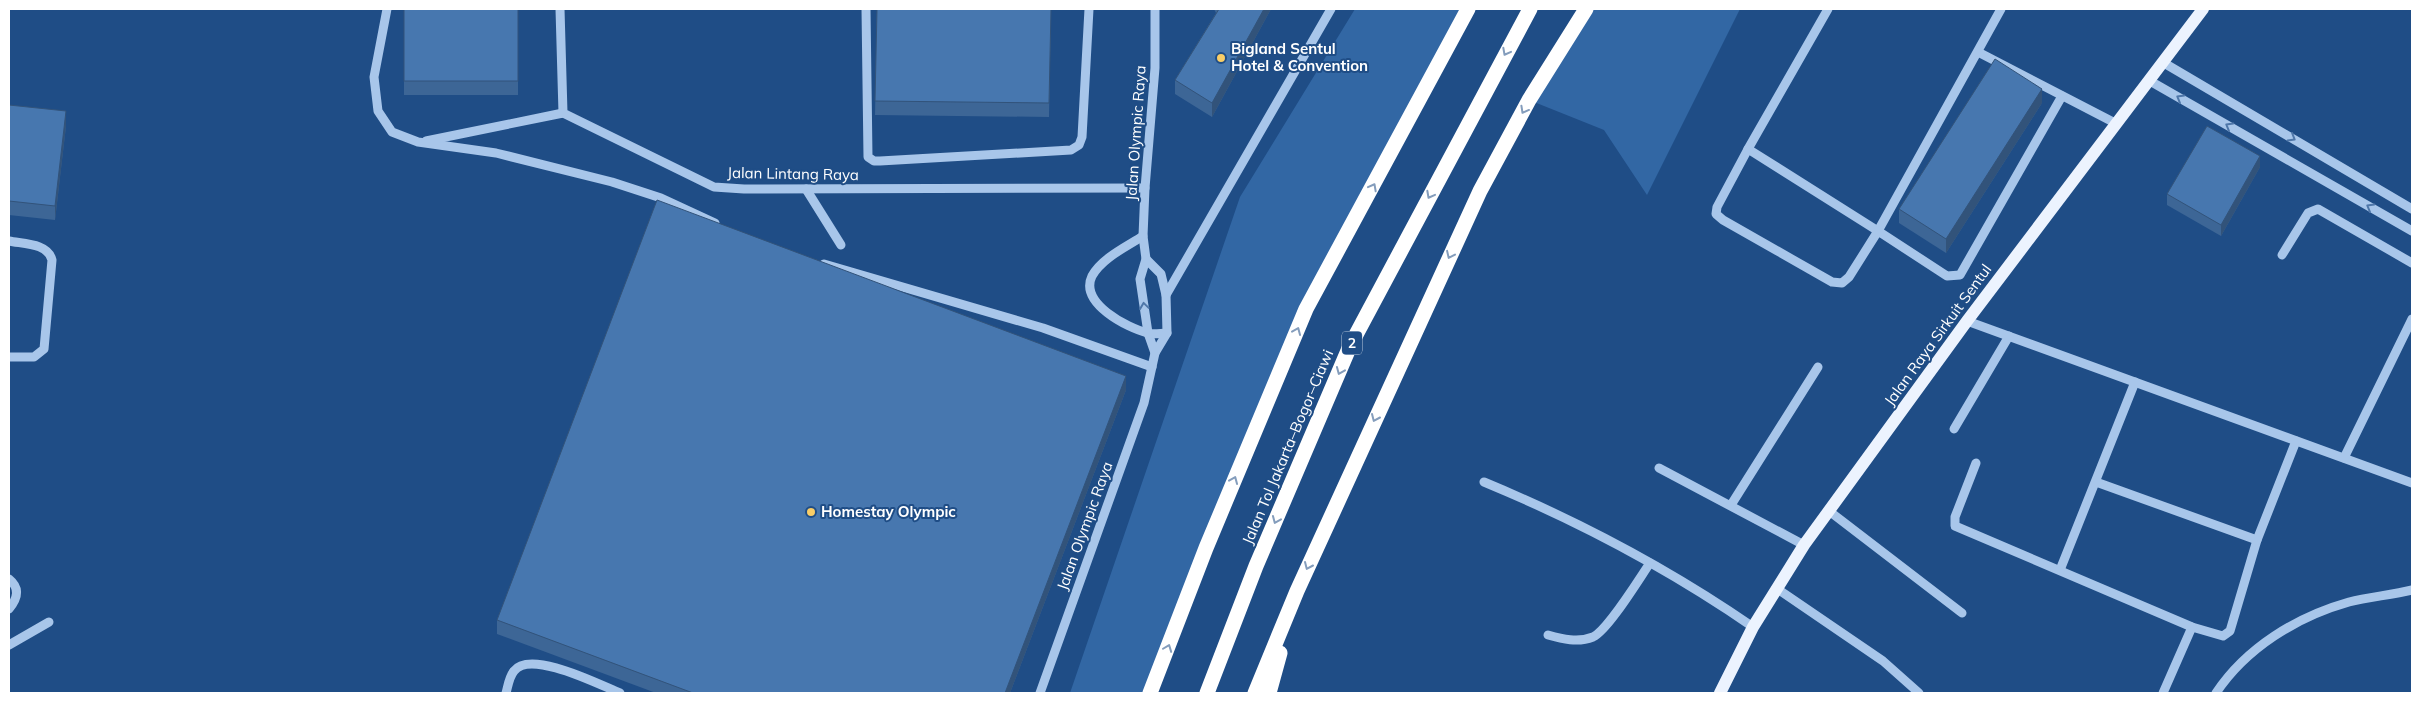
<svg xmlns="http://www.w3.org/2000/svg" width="2421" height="702" font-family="Mulish,sans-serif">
<rect width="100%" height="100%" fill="#1f4d86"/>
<g fill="#3267a4">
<polygon points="1355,9 1468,9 1306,309 1150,693 1070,693 1240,197"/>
<polygon points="1586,9 1740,9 1647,195 1604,130 1529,100"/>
</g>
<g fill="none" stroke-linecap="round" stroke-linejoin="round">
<g stroke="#a8c6ea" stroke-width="9">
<polyline points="387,9 374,77 378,111 392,132 418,142 496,153 612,182 661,198 715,223"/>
<polyline points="560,9 563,113 714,187 744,189 1145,188"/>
<polyline points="866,9 868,157 874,161 880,161 1071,150 1079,145 1082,137 1089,9"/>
<polyline points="1155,9 1155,68 1145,188 1143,236 1146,259 1140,279 1148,333 1155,353"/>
<polyline points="1828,9 1748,149 1878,231 2001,9"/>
<polyline points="1978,52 2117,124"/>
<polyline points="2164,63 2412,209"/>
<polyline points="2150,81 2412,231"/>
<polyline points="426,141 563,113"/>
<polyline points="1748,149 1717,207 1716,214 1723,220 1832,282 1842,283 1849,277 1878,231 1947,276 1960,275 2062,96"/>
<polyline points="806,189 841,245"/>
<path d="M1143 236C1126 247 1102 258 1092 276 1079 303 1127 328 1148 333 1153 335 1161 333 1167 333"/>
<path d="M9 241C23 244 48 243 52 260L44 349 34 357H9"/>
<polyline points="2282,255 2308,213 2318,209 2412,263"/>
<polyline points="824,264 1043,328 1152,367"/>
<polyline points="1166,295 1331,9"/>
<polyline points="1967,321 2412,483"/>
<polyline points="1954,429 2009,336"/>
<polyline points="2344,458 2412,319"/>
<polyline points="1976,463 1955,517 1955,526 2192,627 2223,636 2230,631 2257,540 2296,441"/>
<polyline points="1659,468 1804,545"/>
<path d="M1484 482C1578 521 1669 569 1753 627"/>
<polyline points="2096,482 2257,540"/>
<polyline points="1731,505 1818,367"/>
<polyline points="1829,511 1962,613"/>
<polyline points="2060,570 2135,382"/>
<path d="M9 579C20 588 18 598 9 609"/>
<polyline points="1776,588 1883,661 1919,693"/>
<path d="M1548 635C1562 639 1578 643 1593 637 1608 630 1639 579 1650 563"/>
<polyline points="9,645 49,622"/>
<path d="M506 693C508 686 509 677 514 671 530 649 600 685 620 693"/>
<polyline points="1040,693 1144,403 1155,353 1167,333 1166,295 1161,274 1146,259"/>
<polyline points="2163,693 2192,627"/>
<path d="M2216 693C2246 648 2296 617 2349 602 2369 597 2391 595 2412 590"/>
</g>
<polyline stroke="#ecf3fe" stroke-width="12" points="1720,693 1753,627 1804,545 1967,321 2203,9"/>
<g stroke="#fff" stroke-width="15">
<polyline points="1150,693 1206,548 1306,309 1468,9"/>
<polyline points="1207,693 1256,566 1350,346 1530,9"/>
<polyline points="1255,693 1297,591 1480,191 1529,100 1586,9"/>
<polyline points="1269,693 1280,653"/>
</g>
</g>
<g fill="#3d6696">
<rect x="404" y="9" width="114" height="86"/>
<polygon points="877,9 1051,9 1049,117 875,115"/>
<polygon points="1214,9 1271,9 1212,117 1175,94 1175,80 1216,13"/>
<polygon points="2042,103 1946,253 1899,223 1899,209"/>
<polygon points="9,105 66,126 55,220 9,215"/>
<polygon points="2260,167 2221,236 2167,205 2167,194"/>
<polygon points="1126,390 1010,693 656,693 497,634 497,620"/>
</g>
<g fill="#32537a">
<polygon points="1264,9 1271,9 1212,117 1212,103"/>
<polygon points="2042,89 2042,103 1946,253 1946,239"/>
<polygon points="66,111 66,126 55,220 55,206"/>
<polygon points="2260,156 2260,167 2221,236 2221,225"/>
<polygon points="1126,376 1126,390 1010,693 1005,693"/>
</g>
<g fill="#4777af" stroke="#32537a">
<rect x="404" y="9" width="114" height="72"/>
<polygon points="877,9 1051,9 1049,103 875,101"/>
<polygon points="1219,9 1264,9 1212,103 1175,80"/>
<polygon points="1995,59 2042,89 1946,239 1899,209"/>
<polygon points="9,105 66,111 55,206 9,201"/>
<polygon points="2207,126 2260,156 2221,225 2167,194"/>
<polygon points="657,200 1126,376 1005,693 693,693 497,620"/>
</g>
<defs><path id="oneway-chevron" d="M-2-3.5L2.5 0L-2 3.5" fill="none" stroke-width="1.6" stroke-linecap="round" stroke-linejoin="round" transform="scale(1.25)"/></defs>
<g stroke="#849dbc">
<use href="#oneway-chevron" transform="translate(1506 52) rotate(118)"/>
<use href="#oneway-chevron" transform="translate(1524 110) rotate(119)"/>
<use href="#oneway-chevron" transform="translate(1373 187) rotate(-62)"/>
<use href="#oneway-chevron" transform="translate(1430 195) rotate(118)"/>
<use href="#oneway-chevron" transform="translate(1450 255) rotate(115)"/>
<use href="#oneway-chevron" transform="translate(1297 331) rotate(-67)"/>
<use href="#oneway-chevron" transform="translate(1340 371) rotate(113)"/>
<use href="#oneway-chevron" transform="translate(1375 418) rotate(114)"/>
<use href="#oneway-chevron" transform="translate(1234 480) rotate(-67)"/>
<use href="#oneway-chevron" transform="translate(1276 520) rotate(113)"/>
<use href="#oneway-chevron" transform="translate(1308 566) rotate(114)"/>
<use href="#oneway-chevron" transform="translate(1168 648) rotate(-69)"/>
</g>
<g stroke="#4f77a9">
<use href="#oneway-chevron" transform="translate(2180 98) rotate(-150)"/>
<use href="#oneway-chevron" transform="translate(2229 126) rotate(-150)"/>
<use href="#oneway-chevron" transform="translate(2292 138) rotate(31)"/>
<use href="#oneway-chevron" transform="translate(2370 207) rotate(-150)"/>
<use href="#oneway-chevron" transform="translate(1144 306) rotate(-98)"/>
</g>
<g fill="#f9cd67" stroke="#1f4d86" stroke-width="2">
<circle cx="1221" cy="58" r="5"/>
<circle cx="811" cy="512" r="5"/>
</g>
<g text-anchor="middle" stroke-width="4" stroke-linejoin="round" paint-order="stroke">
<rect fill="#1f4d86" stroke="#bccadb" stroke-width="1" x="1342" y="331.5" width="20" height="23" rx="4"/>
<g font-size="14" font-weight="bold" fill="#fff">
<text x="1352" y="348">2</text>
</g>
<g font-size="15" font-weight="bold" fill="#fff" stroke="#1f4d86" text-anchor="start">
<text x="1231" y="54">Bigland Sentul<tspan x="1231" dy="17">Hotel &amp; Convention</tspan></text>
<text x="821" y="517">Homestay Olympic</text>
</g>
<g font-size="15" fill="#fff" stroke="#1f4d86">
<text transform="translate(1136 133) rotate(-86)" y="5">Jalan Olympic Raya</text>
<text transform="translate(793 174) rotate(1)" y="5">Jalan Lintang Raya</text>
<text transform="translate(1938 335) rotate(-54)" y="5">Jalan Raya Sirkuit Sentul</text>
<text transform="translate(1288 447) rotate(-67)" y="5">Jalan Tol Jakarta–Bogor–Ciawi</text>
<text transform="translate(1085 526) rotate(-70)" y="5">Jalan Olympic Raya</text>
</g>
</g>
<rect width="2421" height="702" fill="none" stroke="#ffffff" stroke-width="20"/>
</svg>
